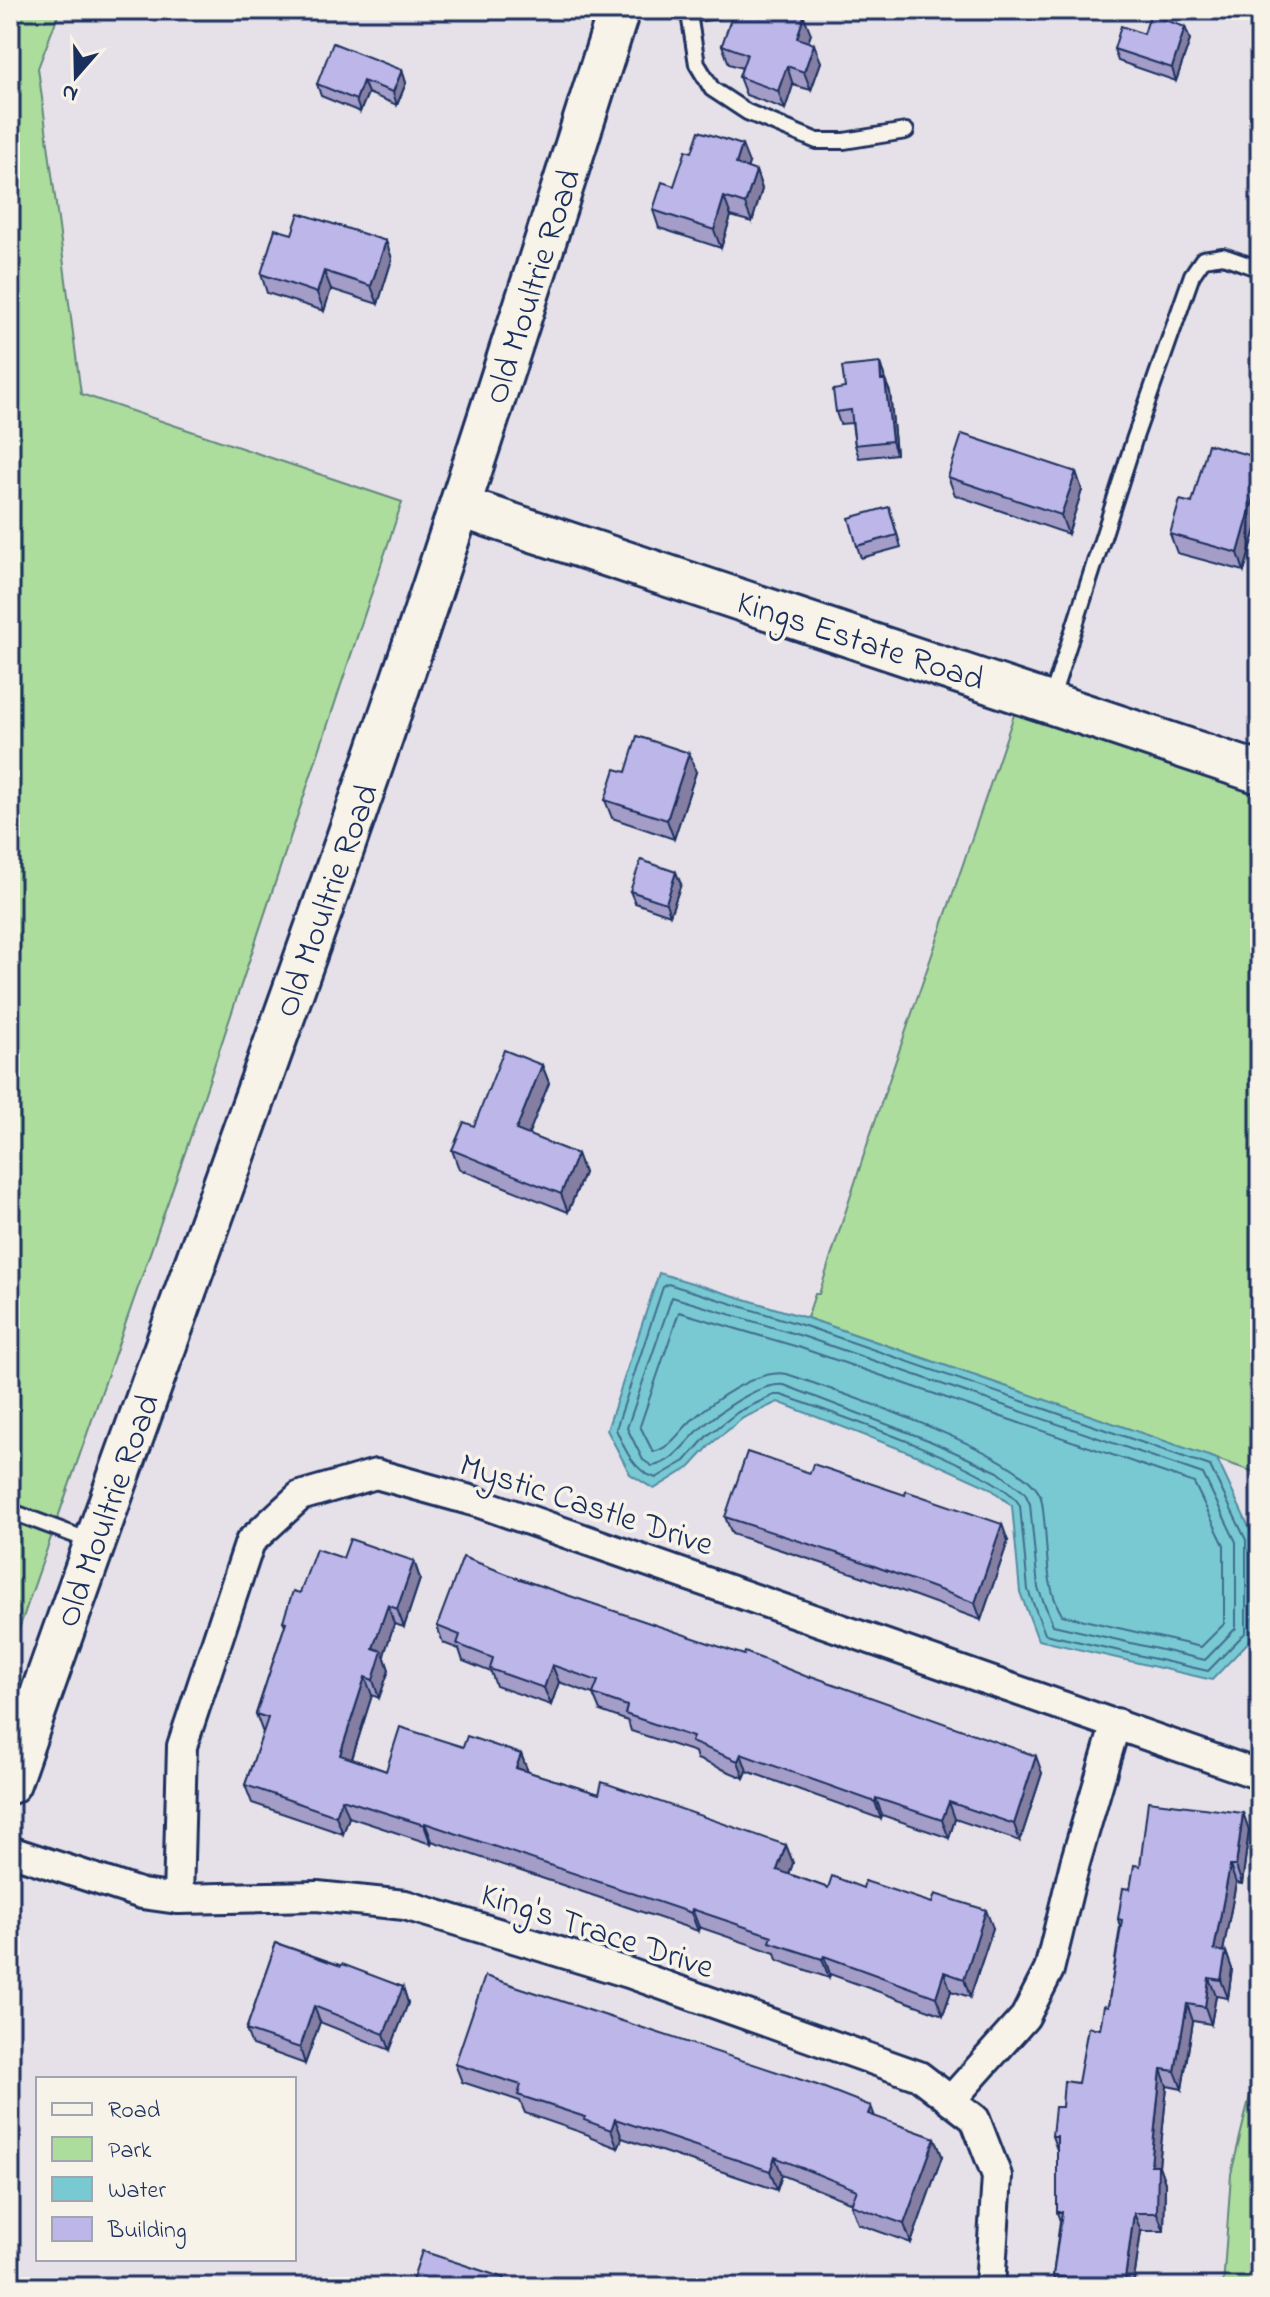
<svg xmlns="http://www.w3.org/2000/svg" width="1270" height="2297" font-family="'Indie Flower',sans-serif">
<rect width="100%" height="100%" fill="#e6e1e8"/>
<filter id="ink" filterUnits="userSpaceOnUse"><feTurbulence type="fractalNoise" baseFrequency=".0125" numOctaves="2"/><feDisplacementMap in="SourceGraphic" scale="16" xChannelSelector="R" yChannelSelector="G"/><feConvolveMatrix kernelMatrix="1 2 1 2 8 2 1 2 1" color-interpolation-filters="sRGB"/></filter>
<g filter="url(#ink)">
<g fill="#acdd9d" stroke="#64867e" stroke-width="2">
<polygon points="10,10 60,10 38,68 81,394 402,502 187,1147 10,1655"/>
<polygon points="1016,709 1260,791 1260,1474 807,1318 815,1294 819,1294 870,1136"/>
<polygon points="1260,2054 1260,2287 1223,2287 1231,2174"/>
</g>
<polygon fill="#79c9d3" stroke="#538ba4" stroke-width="2" points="659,1273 807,1318 1217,1459 1254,1538 1255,1635 1212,1680 1038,1640 1020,1592 1012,1506 990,1488 921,1457 778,1402 743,1418 712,1443 690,1467 654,1489 630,1474 607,1430"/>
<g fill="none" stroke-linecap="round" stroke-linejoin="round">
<g stroke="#416d8d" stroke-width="2">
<path d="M668 1284 805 1326 1210 1466 1246 1540V1632L1208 1671 1045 1634 1028 1590 1020 1506C1004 1470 824 1410 781 1395H774L738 1412 707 1436 685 1461 656 1478C634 1472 624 1448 616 1429L663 1287Z"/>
<path d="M672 1297 802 1336 1203 1474 1236 1542V1628L1205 1660 1053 1625 1038 1588 1030 1504 1025 1493 998 1472 928 1440 784 1385C759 1382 719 1412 701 1428 685 1442 674 1463 652 1466L643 1460 627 1428Z"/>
<path d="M679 1312 798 1347 1194 1483 1224 1545V1624L1201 1647 1062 1615C1045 1586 1048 1551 1044 1519 1043 1511 1043 1502 1040 1495 1022 1452 835 1391 787 1374 758 1368 713 1401 692 1420 679 1432 671 1448 653 1452L640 1426Z"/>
</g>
<g stroke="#1b2f5e" stroke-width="20">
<g id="lane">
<polyline points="677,10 689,14 716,10"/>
<polyline points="689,14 697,64 712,89 747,112 817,141 844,141 906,131"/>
<polyline points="1050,703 1135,437 1192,275 1203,259 1223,256 1260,269"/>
<polyline points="10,1511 93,1542"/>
</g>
</g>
<g stroke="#1b2f5e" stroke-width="34">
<g id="street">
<polyline points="10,1851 142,1894 178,1899 317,1896 405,1905 629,1973 919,2076 975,2119 997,2176 990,2287"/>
<polyline points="178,1899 182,1746 250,1542 300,1496 376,1474 477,1502 1260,1775"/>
<polyline points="951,2100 1025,2017 1049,1970 1075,1863 1116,1723"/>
</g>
</g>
<g stroke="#1b2f5e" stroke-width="46">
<g id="secondary">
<polyline points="461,507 1260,773"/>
<path d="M10 1783C124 1454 247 1128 361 798 452 537 535 273 619 10"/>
</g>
</g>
<use href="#lane" stroke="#f7f3e8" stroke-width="14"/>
<use href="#street" stroke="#f7f3e8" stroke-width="28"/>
<use href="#secondary" stroke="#f7f3e8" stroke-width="40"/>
</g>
<g fill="#a39dc8" stroke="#1b2f5e" stroke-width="2">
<polygon points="1185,27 1190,40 1176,81 1118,61 1114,49 1144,34"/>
<polygon points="811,34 808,42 821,62 811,90 793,85 785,109 746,95 739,77 742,68 729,64 722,45"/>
<polygon points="402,70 406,83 397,105 368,93 360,112 321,96 317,84"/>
<polygon points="749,163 747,168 756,171 762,189 752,222 731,216 721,248 659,228 653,210 674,186"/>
<polygon points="292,234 386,241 392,259 378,304 331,289 324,311 267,293 261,274"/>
<polygon points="884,375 884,380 890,392 896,454 859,458 855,445 852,423 840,424 836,412 845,388"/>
<polygon points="1260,458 1260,515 1244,571 1177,553 1170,534 1192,503"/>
<polygon points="1076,472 1082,490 1068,534 955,495 948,477"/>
<polygon points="889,507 901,547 861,558 857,546"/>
<polygon points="626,772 696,772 674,839 612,818 605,800"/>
<polygon points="681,884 670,915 635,903 630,891"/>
<polygon points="542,1065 549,1083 528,1135 577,1154 584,1173 568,1212 459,1169 452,1150 474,1126"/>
<polygon points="725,1517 1008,1541 981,1620 861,1576 732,1534"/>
<polygon points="343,1558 414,1561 420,1579 404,1627 394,1624 384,1655 389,1670 379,1698 372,1695 352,1759 386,1771 463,1747 521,1754 528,1772 599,1794 786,1845 793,1863 789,1874 828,1888 863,1888 993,1928 970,1997 951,1991 943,2015 830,1974 829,1978 777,1960 775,1953 699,1927 698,1931 432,1841 431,1844 349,1817 343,1834 252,1803 245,1785 263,1733 256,1714 285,1625 283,1621 300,1593"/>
<polygon points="520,1579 1042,1773 1020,1841 955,1819 949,1838 882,1815 881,1819 747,1771 744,1778 697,1759 695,1752 631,1731 628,1721 600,1711 593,1694 559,1682 551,1705 496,1686 491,1672 463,1661 459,1649 443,1643 437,1626"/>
<polygon points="1243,1813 1249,1830 1242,1884 1236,1883 1223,1951 1226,1952 1232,1969 1228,1998 1216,1996 1211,2024 1193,2021 1182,2089 1167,2086 1159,2166 1165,2183 1164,2231 1141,2231 1133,2287 1057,2287 1053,2276 1060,2221 1057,2212 1057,2150 1052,2136 1062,2107 1078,2083 1108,2007 1120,1927 1118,1919 1130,1889"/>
<polygon points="276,1943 403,1987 408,2003 390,2050 320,2022 305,2064 252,2045 246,2030"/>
<polygon points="455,2064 875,2117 935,2138 942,2156 911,2243 858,2224 851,2205 852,2203 782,2175 777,2190 622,2138 618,2148 591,2138 589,2135 525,2113 520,2101 462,2082"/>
</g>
<g fill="#847fa2" stroke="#1b2f5e" stroke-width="2">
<polygon points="804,16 811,34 803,56 797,38"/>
<polygon points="1185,27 1190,40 1176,81 1172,68"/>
<polygon points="814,44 821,62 811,90 804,72"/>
<polygon points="787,66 793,85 785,109 778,91"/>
<polygon points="402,70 406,83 397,105 393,92"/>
<polygon points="363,81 368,93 360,112 356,100"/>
<polygon points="742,145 749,163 742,183 736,164"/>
<polygon points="756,171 762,189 752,222 745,204"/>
<polygon points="724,197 731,216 721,248 714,230"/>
<polygon points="386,241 392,259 378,304 371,286"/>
<polygon points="324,271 331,289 324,311 317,293"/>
<polygon points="880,363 884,375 886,393 881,380"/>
<polygon points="885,380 890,392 896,454 892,441"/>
<polygon points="1076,472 1082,490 1068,534 1061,515"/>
<polygon points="1254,496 1260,515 1244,571 1238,553"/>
<polygon points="689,753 696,772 674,839 667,820"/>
<polygon points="676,872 681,884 670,915 666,903"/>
<polygon points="542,1065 549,1083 523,1148 516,1130"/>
<polygon points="577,1154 584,1173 568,1212 561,1194"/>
<polygon points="1002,1524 1008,1541 981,1620 975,1603"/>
<polygon points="414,1561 420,1579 404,1627 397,1609"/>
<polygon points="388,1605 394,1624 384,1655 389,1670 379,1698 373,1680 373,1648"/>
<polygon points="552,1665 559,1682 551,1705 544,1688"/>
<polygon points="365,1677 372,1695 347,1774 340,1755"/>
<polygon points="521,1754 528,1772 516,1768"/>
<polygon points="741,1754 747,1771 744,1778 738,1761"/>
<polygon points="1036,1756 1042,1773 1020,1841 1014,1824"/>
<polygon points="876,1798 882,1815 881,1819 875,1802"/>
<polygon points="342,1799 349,1817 343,1834 336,1816"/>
<polygon points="949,1802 955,1819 949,1838 942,1820"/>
<polygon points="1243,1813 1249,1830 1242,1884 1236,1866"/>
<polygon points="425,1823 432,1841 431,1844 424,1825"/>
<polygon points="786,1845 793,1863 784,1889 777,1870"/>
<polygon points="1230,1866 1236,1883 1220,1967 1214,1950"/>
<polygon points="692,1909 699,1927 698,1931 691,1913"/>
<polygon points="986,1910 993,1928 970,1997 964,1979"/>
<polygon points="1226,1952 1232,1969 1228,1998 1221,1980"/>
<polygon points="824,1956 830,1974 829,1978 822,1959"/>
<polygon points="944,1972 951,1991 943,2015 936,1997"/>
<polygon points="1209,1978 1216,1996 1211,2024 1205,2007"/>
<polygon points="403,1987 408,2003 390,2050 384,2034"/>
<polygon points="1187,2004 1193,2021 1182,2089 1175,2071"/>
<polygon points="314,2006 320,2022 305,2064 300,2048"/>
<polygon points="1161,2069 1167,2086 1159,2166 1165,2183 1164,2231 1157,2213 1151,2165"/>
<polygon points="871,2106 878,2125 868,2114"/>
<polygon points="615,2119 622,2138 618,2148 611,2130"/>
<polygon points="935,2138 942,2156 911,2243 904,2224"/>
<polygon points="775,2157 782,2175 777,2190 770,2171"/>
<polygon points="1134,2213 1141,2231 1133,2287 1124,2287"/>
<polygon points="504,2278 508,2287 501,2287"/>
</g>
<g fill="#bdb6e8" stroke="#1b2f5e" stroke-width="2">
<polygon points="734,10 740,10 760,17 762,10 789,10 804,16 797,38 814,44 804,72 787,66 778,91 739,77 747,54 722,45"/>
<polygon points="1150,15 1185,27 1172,68 1114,49 1121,26 1144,34"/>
<polygon points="333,43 402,70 393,92 363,81 356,100 317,84"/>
<polygon points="699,131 742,145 736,164 756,171 745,204 724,197 714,230 653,210 662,182 674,186 686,150 692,152"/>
<polygon points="299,213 386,241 371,286 324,271 317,293 261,274 275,229 292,234"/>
<polygon points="880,363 881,380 885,380 892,441 855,445 851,410 836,412 833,390 845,388 842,367"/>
<polygon points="962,434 1076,472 1061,515 948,477"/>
<polygon points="1208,444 1260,458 1260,493 1259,497 1254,496 1238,553 1170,534 1180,500 1192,503"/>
<polygon points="889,507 897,535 857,546 849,518"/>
<polygon points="637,736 689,753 667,820 605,800 615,769 626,772"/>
<polygon points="641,860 676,872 666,903 630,891"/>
<polygon points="504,1050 542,1065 516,1130 577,1154 561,1194 452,1150 464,1122 474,1126"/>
<polygon points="747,1452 810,1473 813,1464 905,1495 906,1491 1002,1524 975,1603 855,1559 725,1517"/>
<polygon points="350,1539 414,1561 397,1609 388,1605 373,1648 382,1651 373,1680 365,1677 340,1755 386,1771 400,1727 463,1747 467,1736 521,1754 516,1768 599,1794 602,1782 786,1845 777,1870 828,1888 832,1876 863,1888 865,1881 932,1903 935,1894 986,1910 964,1979 944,1972 936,1997 824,1956 822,1959 770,1942 772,1936 692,1909 691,1913 425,1823 424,1825 342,1799 336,1816 245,1785 268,1718 256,1714 286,1622 283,1621 293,1591 300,1593 316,1549 343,1558"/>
<polygon points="463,1557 520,1579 744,1655 745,1652 810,1678 811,1676 1036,1756 1014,1824 949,1802 942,1820 876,1798 875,1802 741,1754 738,1761 691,1742 693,1737 625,1714 627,1706 593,1694 598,1681 552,1665 544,1688 490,1669 493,1658 457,1644 460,1635 437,1626"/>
<polygon points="1148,1801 1243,1813 1236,1866 1230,1866 1214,1950 1226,1952 1221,1980 1209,1978 1205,2007 1187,2004 1175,2071 1161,2069 1151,2165 1158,2165 1157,2213 1134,2213 1124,2286 1053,2276 1062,2212 1057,2212 1057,2136 1052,2136 1055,2107 1062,2107 1064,2081 1078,2083 1088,2027 1100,2029 1104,2006 1108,2007 1122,1920 1118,1919 1123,1888 1130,1889 1134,1865 1140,1866"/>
<polygon points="276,1943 341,1966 342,1964 403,1987 384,2034 314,2006 300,2048 246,2030"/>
<polygon points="485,1976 817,2085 871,2106 868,2114 935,2138 904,2224 851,2205 857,2190 775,2157 770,2171 615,2119 611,2130 584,2120 585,2117 518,2095 521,2085 455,2064"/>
<polygon points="422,2251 504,2278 501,2287 410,2287"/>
</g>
</g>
<g text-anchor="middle" stroke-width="7" stroke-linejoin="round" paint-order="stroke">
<g font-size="34" fill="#1b2f5e" stroke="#f7f3e8">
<text transform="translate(531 286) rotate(-72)" y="12">Old Moultrie Road</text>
<text transform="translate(861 639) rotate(18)" y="12">Kings Estate Road</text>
<text transform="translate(325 900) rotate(-70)" y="12">Old Moultrie Road</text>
<text transform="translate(587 1503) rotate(18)" y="12">Mystic Castle Drive</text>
<text transform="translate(106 1510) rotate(-70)" y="12">Old Moultrie Road</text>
<text transform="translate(598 1929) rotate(18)" y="12">King's Trace Drive</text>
</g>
</g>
<rect width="1270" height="2297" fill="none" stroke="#f7f3e8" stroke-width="40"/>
<rect x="20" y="20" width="1230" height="2257" fill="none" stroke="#1b2f5e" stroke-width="3" filter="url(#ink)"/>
<rect x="36" y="2077" width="260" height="184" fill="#f7f3e8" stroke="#9fa5b1" stroke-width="2"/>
<rect x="52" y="2103" width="40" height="12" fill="#f7f3e8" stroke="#9fa5b1" stroke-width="2"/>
<text x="108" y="2117" font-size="24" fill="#1b2f5e">Road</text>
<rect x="52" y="2137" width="40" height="24" fill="#acdd9d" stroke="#9fa5b1" stroke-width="2"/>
<text x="108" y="2157" font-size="24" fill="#1b2f5e">Park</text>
<rect x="52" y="2177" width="40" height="24" fill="#79c9d3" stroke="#9fa5b1" stroke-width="2"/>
<text x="108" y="2197" font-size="24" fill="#1b2f5e">Water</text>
<rect x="52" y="2217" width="40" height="24" fill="#bdb6e8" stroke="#9fa5b1" stroke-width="2"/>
<text x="108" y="2237" font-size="24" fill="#1b2f5e">Building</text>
<g transform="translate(76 76) rotate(200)" stroke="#f7f3e8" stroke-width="6" paint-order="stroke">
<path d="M0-6L14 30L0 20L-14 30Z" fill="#1b2f5e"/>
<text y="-12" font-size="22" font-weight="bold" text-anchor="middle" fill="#1b2f5e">N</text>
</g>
</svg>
